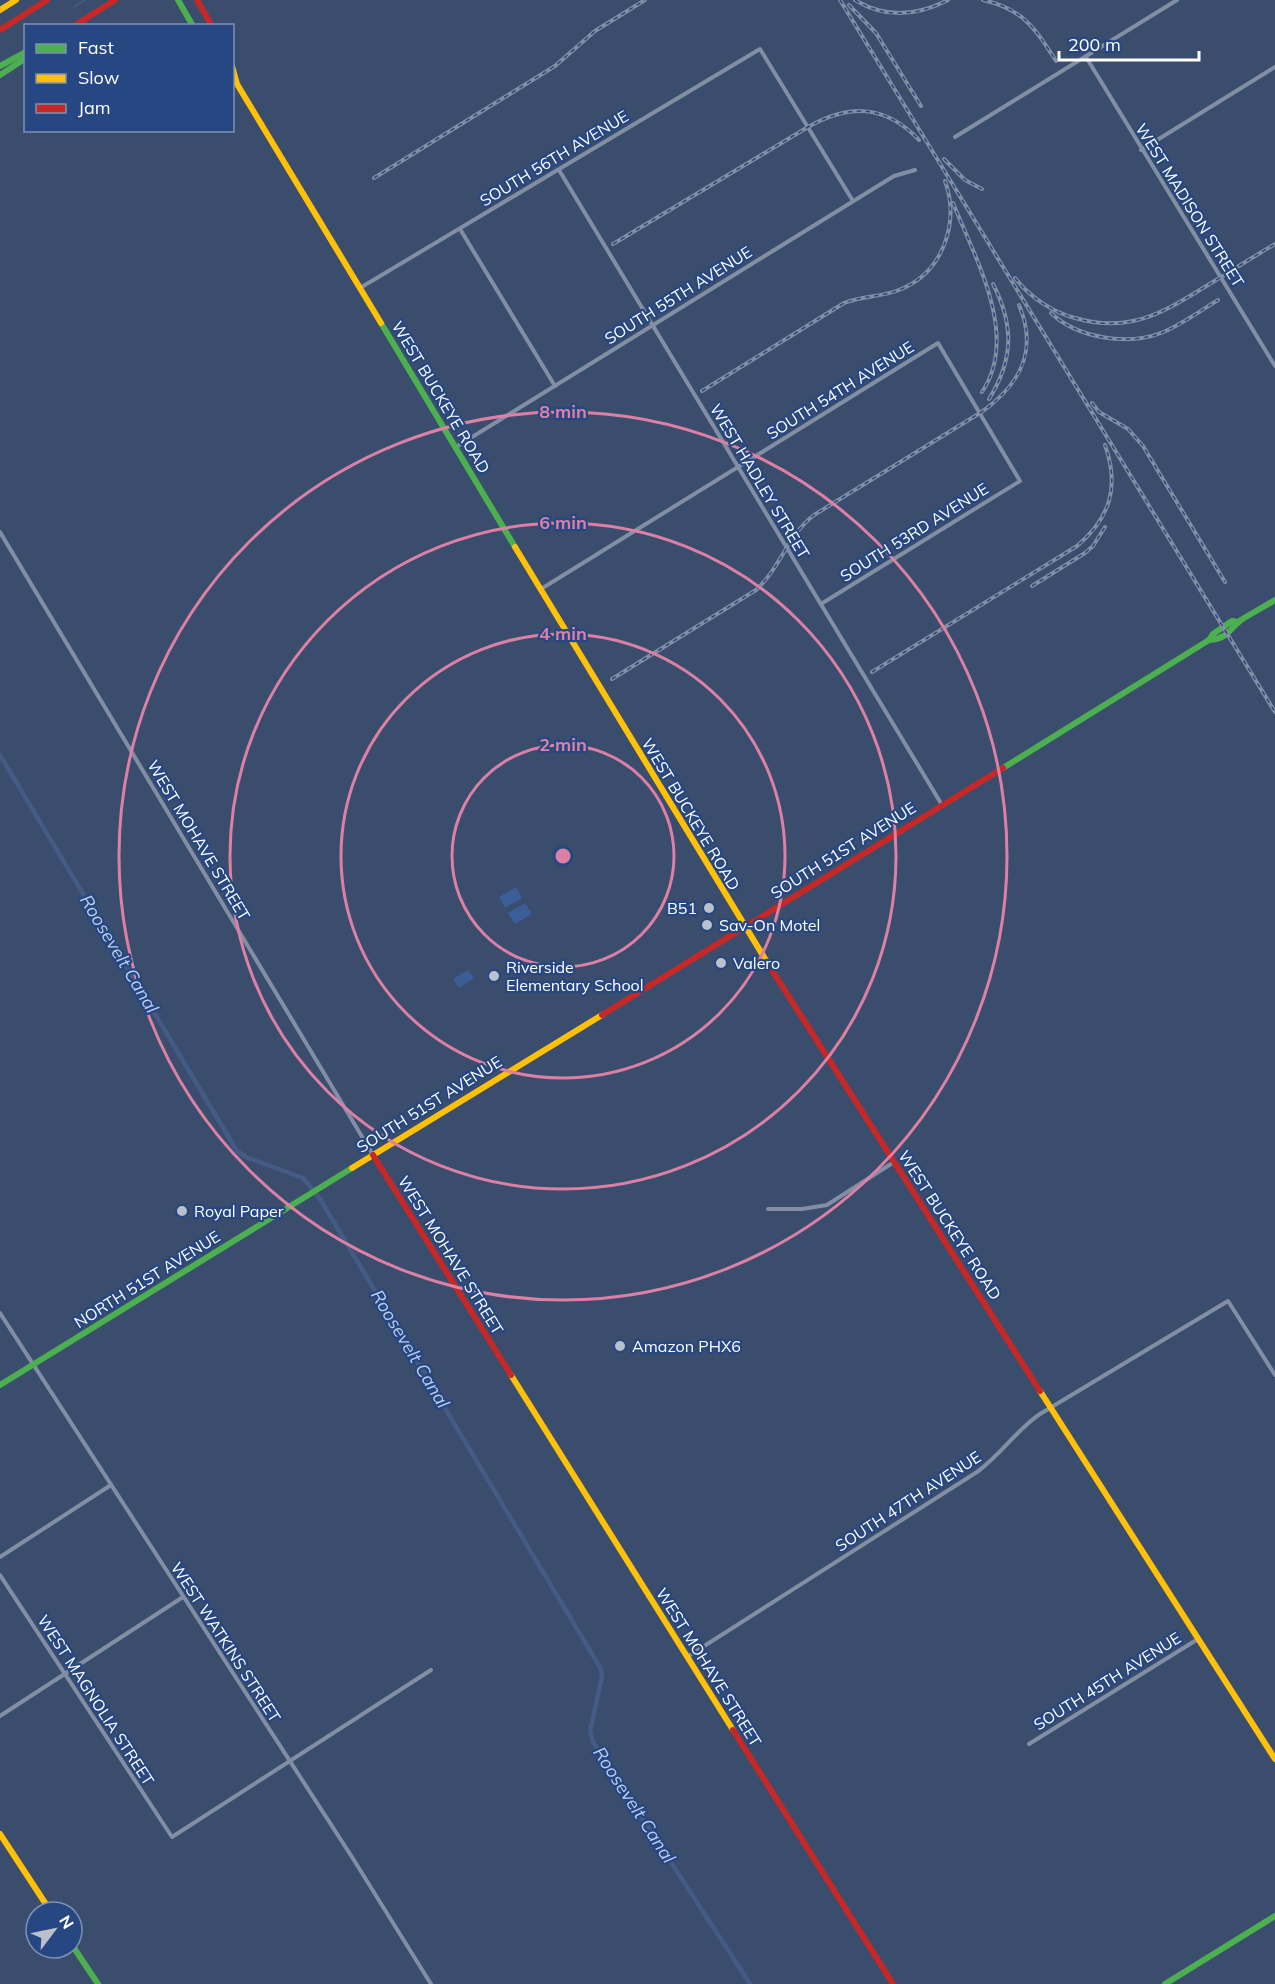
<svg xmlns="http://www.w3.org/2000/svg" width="1275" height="1984" font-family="Mulish,sans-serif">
<rect width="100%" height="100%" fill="#3b4d6d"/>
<g fill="#3b5d98">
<polygon points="516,887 522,898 505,908 499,897"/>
<polygon points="525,903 532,914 515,924 508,913"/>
<polygon points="468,970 474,978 459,988 453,979"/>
</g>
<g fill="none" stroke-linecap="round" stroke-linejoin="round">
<polyline stroke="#435b85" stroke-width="1.5" points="74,7 85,0"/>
<polyline stroke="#435b85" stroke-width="4.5" points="0,755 237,1151 248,1158 303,1178 320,1199 601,1669 602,1676 590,1731 593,1742 750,1984"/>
<g stroke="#818ea3" stroke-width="4">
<polyline points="1086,57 1275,366"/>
<polyline points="955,137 1177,0"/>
<polyline points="1141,150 1275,67"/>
<polyline points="559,170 942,805"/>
<polyline points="460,229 555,386"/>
<polyline points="360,288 760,49 853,201"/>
<polyline points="456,447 894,176 915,170"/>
<polyline points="0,532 373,1155"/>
<polyline points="541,589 938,343 1020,481 821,604"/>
<polyline points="768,1209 802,1209 827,1205 894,1162"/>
<polyline points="0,1313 352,1857 431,1984"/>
<polyline points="0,1557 111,1485"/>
<polyline points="0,1575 172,1837 431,1670"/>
<path d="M687 1657 977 1472C1001 1455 1016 1430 1040 1414L1228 1301 1275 1375"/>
<polyline points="0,1716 183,1597"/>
<polyline points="1029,1744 1198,1639"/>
</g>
<g stroke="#4caf50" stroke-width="6">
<polyline points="178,0 193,26"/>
<polyline points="0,66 26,52"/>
<polyline points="0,75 26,58"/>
<polyline points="381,323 515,547"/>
<path d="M1209 640C1228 639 1229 629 1241 620 1252 613 1264 607 1275 600"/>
<polyline points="1003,768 1209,640 1213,634 1232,621 1238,622"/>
<polyline points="0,1385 352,1168"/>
<polyline points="72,1945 98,1984"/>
<polyline points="1165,1984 1275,1916"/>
</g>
<g stroke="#ffc107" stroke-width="6">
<polyline points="0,10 16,0"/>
<polyline points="232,66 237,84 381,323"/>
<polyline points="515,547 770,967"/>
<polyline points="352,1168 602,1015"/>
<polyline points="511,1375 733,1730"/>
<polyline points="1040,1391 1275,1759"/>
<polyline points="0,1834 51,1912"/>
</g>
<g stroke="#c62828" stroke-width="6">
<polyline points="197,0 212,26"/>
<polyline points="74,26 115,0"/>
<polyline points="0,30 47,0"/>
<polyline points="770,967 1040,1391"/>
<polyline points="602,1015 1003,768"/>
<polyline points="373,1155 511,1375"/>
<polyline points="733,1730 893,1984"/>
</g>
<g stroke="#828ea3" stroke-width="4">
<g id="rail">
<polyline points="840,0 1275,712"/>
<path d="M855 0C886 19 917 16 948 0"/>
<path d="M983 0C1023 9 1035 28 1056 61"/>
<polyline points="849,5 876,33 921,106"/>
<polyline points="944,159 965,180 982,189"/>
<polyline points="374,178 555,66 595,31 645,0"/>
<path d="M953 203C975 258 1020 336 982 392"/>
<path d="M613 244 808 127C849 104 885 104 919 140"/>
<path d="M1015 278C1030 297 1052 312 1075 318 1130 334 1164 312 1208 285 1231 271 1253 257 1275 244"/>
<path d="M1051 313C1077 338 1127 346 1161 333 1181 325 1200 311 1218 300"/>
<path d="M702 391 844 303C862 296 881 297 899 290 943 273 960 223 945 181"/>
<path d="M989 399C1014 359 1014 325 993 284"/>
<polyline points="1092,403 1099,412 1128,429 1143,446 1225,582"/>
<polyline points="1032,586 1085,553 1093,546 1105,527"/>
<path d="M872 672 1077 546C1110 518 1120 487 1105 445"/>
<path d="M612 679 756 590C780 568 788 535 814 515L980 413C1019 386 1039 352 1019 305"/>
</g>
</g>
<use href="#rail" stroke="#264782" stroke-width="1.5" stroke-dasharray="4.5" stroke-linecap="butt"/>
</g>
<g fill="none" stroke="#dd80a5" stroke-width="3">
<circle cx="563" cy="856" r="111"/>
<circle cx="563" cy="856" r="222"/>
<circle cx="563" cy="856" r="333"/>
<circle cx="563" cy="856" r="444"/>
</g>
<g fill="#bac1cc" stroke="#264782" stroke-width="2">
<circle cx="709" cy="908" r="6"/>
<circle cx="707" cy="925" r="6"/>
<circle cx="721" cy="963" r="6"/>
<circle cx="494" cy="976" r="6"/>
<circle cx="182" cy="1211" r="6"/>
<circle cx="620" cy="1346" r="6"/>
</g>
<g text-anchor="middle" stroke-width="4.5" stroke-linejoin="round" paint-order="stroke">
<g font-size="16" fill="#fff" stroke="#264782">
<text transform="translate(554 158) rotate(-31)" y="6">SOUTH 56TH AVENUE</text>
<text transform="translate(1190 205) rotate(58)" y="6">WEST MADISON STREET</text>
<text transform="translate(678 295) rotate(-32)" y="6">SOUTH 55TH AVENUE</text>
<text transform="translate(840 390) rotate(-32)" y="6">SOUTH 54TH AVENUE</text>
<text transform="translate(441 397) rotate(59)" y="6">WEST BUCKEYE ROAD</text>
<text transform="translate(760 481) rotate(59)" y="6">WEST HADLEY STREET</text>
<text transform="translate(914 532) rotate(-32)" y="6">SOUTH 53RD AVENUE</text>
<text transform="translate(691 814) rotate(59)" y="6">WEST BUCKEYE ROAD</text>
<text transform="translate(199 840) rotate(59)" y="6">WEST MOHAVE STREET</text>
<text transform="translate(843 850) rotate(-32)" y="6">SOUTH 51ST AVENUE</text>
<text transform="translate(429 1104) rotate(-32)" y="6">SOUTH 51ST AVENUE</text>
<text transform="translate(950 1225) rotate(57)" y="6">WEST BUCKEYE ROAD</text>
<text transform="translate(451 1255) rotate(58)" y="6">WEST MOHAVE STREET</text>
<text transform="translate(147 1279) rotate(-32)" y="6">NORTH 51ST AVENUE</text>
<text transform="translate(908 1501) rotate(-33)" y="6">SOUTH 47TH AVENUE</text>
<text transform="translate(226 1642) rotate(57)" y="6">WEST WATKINS STREET</text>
<text transform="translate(709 1667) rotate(58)" y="6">WEST MOHAVE STREET</text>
<text transform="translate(1107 1681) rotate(-32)" y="6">SOUTH 45TH AVENUE</text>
<text transform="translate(96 1700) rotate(57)" y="6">WEST MAGNOLIA STREET</text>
</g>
<g font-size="16" fill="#fff" stroke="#264782" text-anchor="start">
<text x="697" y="914" text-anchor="end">B51</text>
<text x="719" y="931">Sav-On Motel</text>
<text x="733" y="969">Valero</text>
<text x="506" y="973">Riverside<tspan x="506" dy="18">Elementary School</tspan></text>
<text x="194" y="1217">Royal Paper</text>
<text x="632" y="1352">Amazon PHX6</text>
</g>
<g font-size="18" font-style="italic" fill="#baceee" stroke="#264782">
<text transform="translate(119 954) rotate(59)" y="6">Roosevelt Canal</text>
<text transform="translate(410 1349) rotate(59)" y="6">Roosevelt Canal</text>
<text transform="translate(634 1805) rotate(57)" y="6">Roosevelt Canal</text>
</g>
</g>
<circle cx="563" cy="856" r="9" fill="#dd80a5" stroke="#264782" stroke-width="3"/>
<g font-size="18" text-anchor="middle" font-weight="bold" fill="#dd80a5" stroke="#264782" stroke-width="4.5" stroke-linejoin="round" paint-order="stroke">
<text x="563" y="418">8 min</text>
<text x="563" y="529">6 min</text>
<text x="563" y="640">4 min</text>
<text x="563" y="751">2 min</text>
</g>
<rect x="24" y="24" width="210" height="108" fill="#264782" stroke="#7d91b4" stroke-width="1.5"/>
<rect x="36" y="44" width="30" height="9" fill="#4caf50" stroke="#7d91b4" stroke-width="1.5"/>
<text x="78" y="54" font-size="18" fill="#ffffff">Fast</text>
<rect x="36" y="74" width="30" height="9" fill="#ffc107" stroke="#7d91b4" stroke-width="1.5"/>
<text x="78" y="84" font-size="18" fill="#ffffff">Slow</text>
<rect x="36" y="104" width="30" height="9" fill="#c62828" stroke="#7d91b4" stroke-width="1.5"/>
<text x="78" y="114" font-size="18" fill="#ffffff">Jam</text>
<g transform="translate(54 1930) rotate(58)"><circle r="28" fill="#264782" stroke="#7d91b4" stroke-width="1.5"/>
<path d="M0-4.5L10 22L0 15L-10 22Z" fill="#bac1cc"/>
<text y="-9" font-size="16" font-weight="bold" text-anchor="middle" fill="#ffffff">N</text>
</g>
<path d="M1059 51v9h140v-9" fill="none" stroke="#ffffff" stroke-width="3"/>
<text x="1068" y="51" font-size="18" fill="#ffffff" stroke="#264782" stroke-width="4.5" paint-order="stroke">200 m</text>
</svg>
